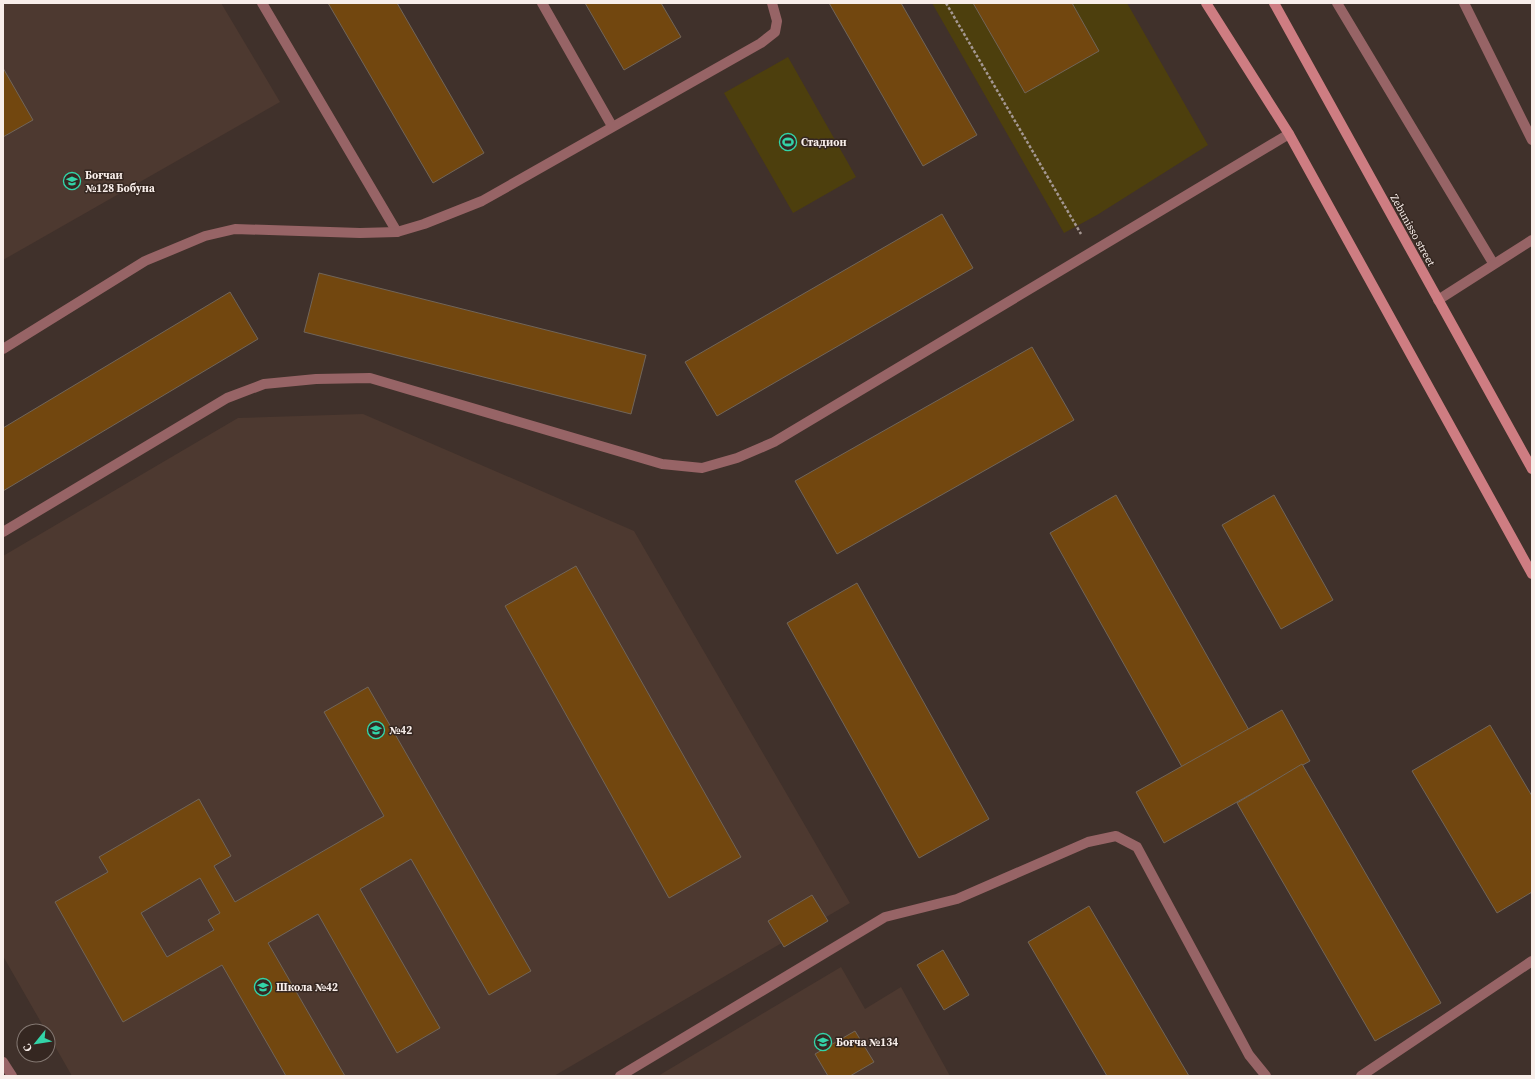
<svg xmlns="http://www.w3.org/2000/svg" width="1535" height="1079" font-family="'Source Serif 4',serif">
<rect width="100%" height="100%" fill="#40312b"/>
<g fill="#4d3930">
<polygon points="3,3 221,3 280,102 3,260"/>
<polygon points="363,414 634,531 850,903 554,1076 72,1076 48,1034 48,1031 46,1031 3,956 3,556 238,418"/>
<polygon points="841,967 865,1009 901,987 950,1076 658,1076"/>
</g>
<g fill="#4d3f0d">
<polygon points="932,3 1127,3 1208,145 1097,215 1064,233"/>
<polygon points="788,57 856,177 793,213 724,93"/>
</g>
<g fill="#72470f" stroke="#716559" fill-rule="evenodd">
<polygon points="328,3 397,3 484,153 433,183"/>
<polygon points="585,3 661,3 681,37 624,70"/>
<polygon points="829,3 901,3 977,135 923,166"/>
<polygon points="973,3 1072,3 1099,51 1025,93"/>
<polygon points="3,68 33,120 3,137"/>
<polygon points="942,214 973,268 717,416 685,362"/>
<polygon points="319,273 646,355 631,414 304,332"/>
<polygon points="230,292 258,339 3,491 3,428"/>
<polygon points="1032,347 1074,420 837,554 795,481"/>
<polygon points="1116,495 1249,730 1182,767 1050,533"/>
<polygon points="1274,495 1333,600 1281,629 1222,525"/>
<polygon points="576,566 741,857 669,898 505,606"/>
<polygon points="857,583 989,819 919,858 787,623"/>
<path d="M368 687 531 971 489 995 411 859 360 889 440 1028 397 1053 318 914 268 943 345 1076H286L222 965 123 1022 55 902 108 872 99 857 199 799 231 856 214 866 235 902 384 816 324 712ZM200 878 220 913 208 920 214 930 167 957 141 913Z"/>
<polygon points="1282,710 1310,761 1164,843 1136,792"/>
<polygon points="1490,725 1532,796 1532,892 1497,913 1412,771"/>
<polygon points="1302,764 1441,1003 1375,1041 1237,803"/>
<polygon points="812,895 828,921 784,947 768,921"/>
<polygon points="1089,906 1189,1076 1107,1076 1028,942"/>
<polygon points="943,950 969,995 944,1010 917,965"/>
<polygon points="855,1031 874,1062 850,1076 828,1076 815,1054"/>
</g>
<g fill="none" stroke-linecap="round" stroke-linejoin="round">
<polyline stroke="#a49792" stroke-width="2.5" stroke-dasharray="3 2" stroke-linecap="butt" points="946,3 1081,234"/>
<g stroke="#976466" stroke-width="10">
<polyline points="262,3 397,232"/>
<polyline points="542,3 612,126"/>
<polyline points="1337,3 1493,263"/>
<polyline points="1464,3 1532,140"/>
<polyline points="1438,300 1532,240"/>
<polyline points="3,349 145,261 205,236 235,229 360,233 397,232 424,224 482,201 761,43 775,32 777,21 772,3"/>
<polyline points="3,532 227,398 264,384 316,379 370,378 662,464 702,468 737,458 774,442 1289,134"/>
<polyline points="620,1076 885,917 957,899 1088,842 1116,836 1137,847 1249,1055 1266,1076"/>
<polyline points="1361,1076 1532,961"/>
</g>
<polyline stroke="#976466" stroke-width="10" points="3,1062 12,1076"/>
<g stroke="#ce7d82" stroke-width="10">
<polyline points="1206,3 1289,134 1532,574"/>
<polyline points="1274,3 1532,469"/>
</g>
</g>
<defs>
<g id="stadium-ring" transform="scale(0.9)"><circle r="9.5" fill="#352721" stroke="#33d4a8" stroke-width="1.5"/><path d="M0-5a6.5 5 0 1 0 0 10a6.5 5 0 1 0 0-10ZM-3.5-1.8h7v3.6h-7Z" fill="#33d4a8"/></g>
<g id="school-ring" transform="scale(0.9)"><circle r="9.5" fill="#352721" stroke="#33d4a8" stroke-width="1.5"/><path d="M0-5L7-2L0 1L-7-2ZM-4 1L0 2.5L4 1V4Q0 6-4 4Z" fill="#33d4a8"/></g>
</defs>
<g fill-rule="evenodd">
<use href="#stadium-ring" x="788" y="142"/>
<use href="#school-ring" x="72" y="181"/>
<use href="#school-ring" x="376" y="730"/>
<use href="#school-ring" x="263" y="987"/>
<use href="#school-ring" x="823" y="1042"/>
</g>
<g text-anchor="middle" stroke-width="3" stroke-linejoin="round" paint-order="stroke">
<g font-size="11" font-weight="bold" fill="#f8eeea" stroke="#352721" text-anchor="start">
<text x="801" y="146">Стадион</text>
<text x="85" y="179">Боғчаи<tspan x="85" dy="13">№128 Бобуна</tspan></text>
<text x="389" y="734">№42</text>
<text x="276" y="991">Школа №42</text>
<text x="836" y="1046">Боғча №134</text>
</g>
<g font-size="11" fill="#f8eeea" stroke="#352721">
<text transform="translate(1413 230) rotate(61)" y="4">Zebunisso street</text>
</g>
</g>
<rect width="1535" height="1079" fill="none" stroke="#f8eeea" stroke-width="8"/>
<g transform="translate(36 1043) rotate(240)"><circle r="19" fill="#352721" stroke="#837771"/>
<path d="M0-3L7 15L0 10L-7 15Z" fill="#33d4a8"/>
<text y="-6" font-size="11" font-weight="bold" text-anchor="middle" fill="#f8eeea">С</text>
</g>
</svg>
